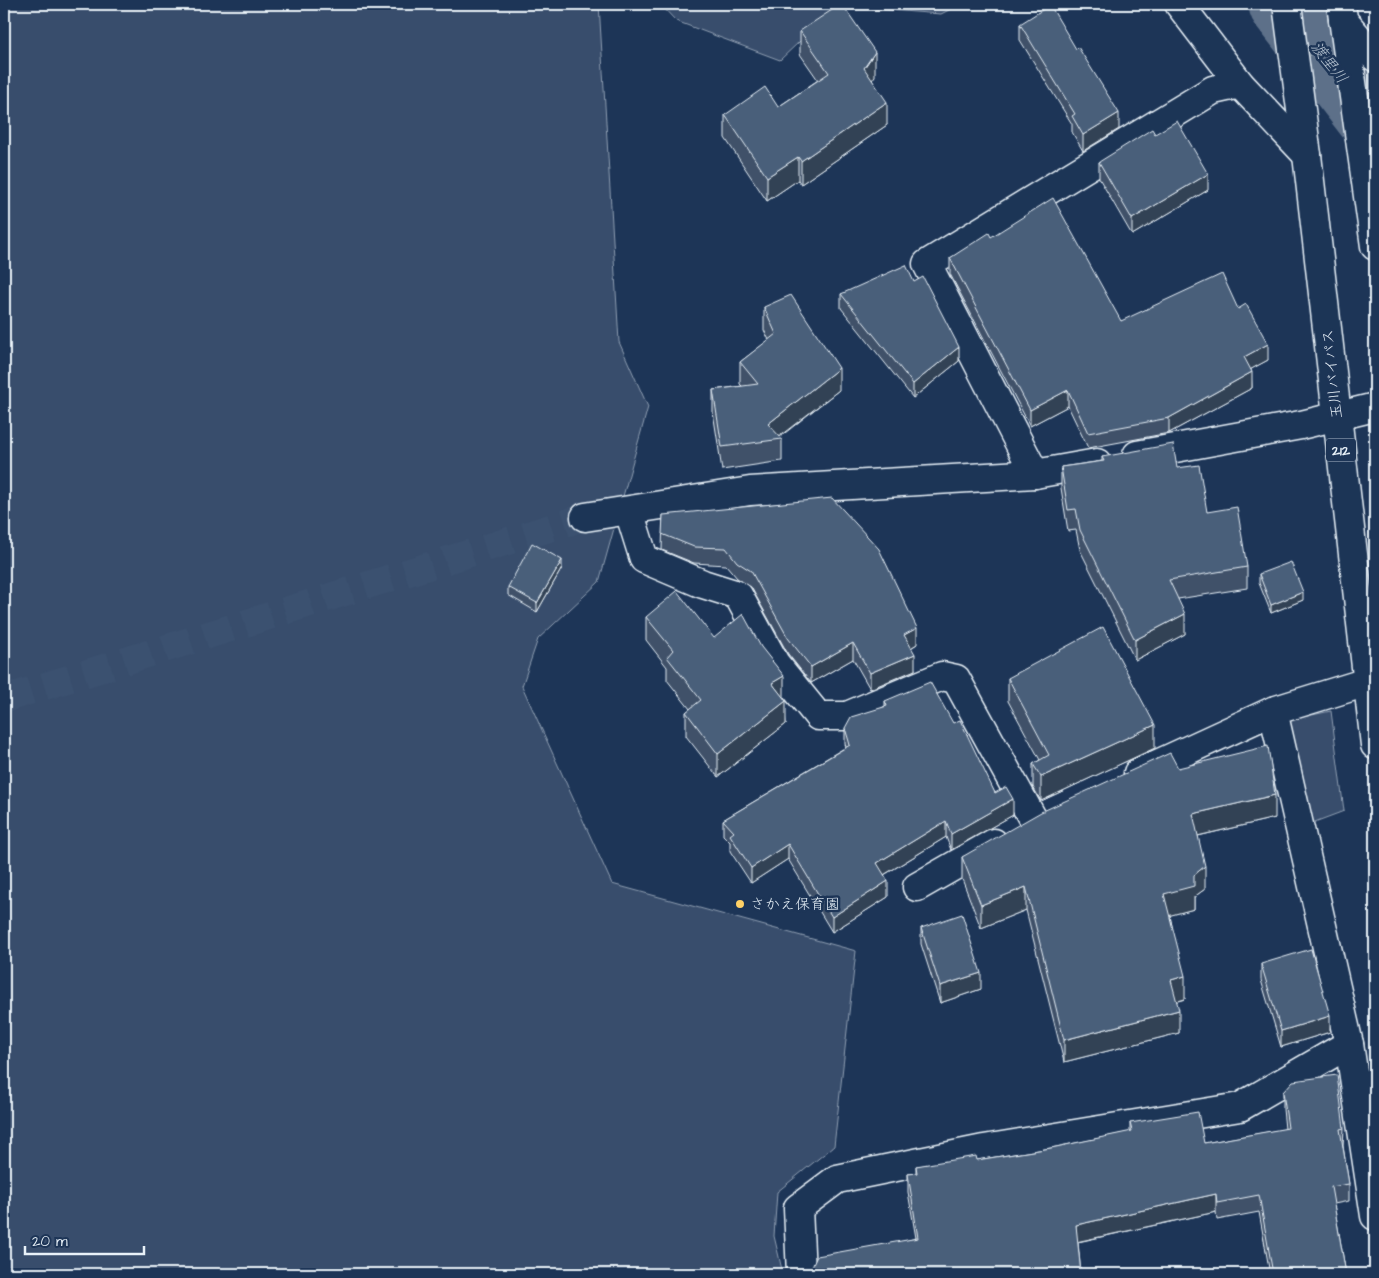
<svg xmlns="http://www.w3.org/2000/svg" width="1379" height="1278" font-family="'Architects Daughter','Klee One',sans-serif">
<rect width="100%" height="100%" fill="#1d3557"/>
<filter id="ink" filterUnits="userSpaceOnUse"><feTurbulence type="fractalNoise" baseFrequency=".02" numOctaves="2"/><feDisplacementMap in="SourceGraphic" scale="10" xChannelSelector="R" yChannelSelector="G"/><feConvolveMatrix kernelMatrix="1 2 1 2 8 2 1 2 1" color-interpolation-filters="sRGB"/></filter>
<g filter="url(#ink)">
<g fill="#374d6c" stroke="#909fb2">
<polygon points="4,4 599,4 619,342 648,407 599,582 538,639 522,686 612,884 856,951 834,1146 777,1192 774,1236 783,1274 4,1274"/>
<polygon points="660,4 961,4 941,14 837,6 780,60 676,21"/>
<polygon points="1331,711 1344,811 1312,823 1288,720"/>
</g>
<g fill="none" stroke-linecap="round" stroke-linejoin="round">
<polyline stroke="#5d7089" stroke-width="71" points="1284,4 1375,121"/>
<polyline stroke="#3b516f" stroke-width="28" stroke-dasharray="28 14" stroke-linecap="butt" points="4,699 585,517"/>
<g stroke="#e8f1f8" stroke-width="31">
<g id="street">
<polyline points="1179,4 1240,84 1307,155"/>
<polyline points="1343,20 1375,57"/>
<polyline points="1137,455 1301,425 1375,407"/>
<polyline points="1035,474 927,264 1213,90 1240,84"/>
<polyline points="629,511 644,559 703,584 738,595 775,663 818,716 847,716 942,676 956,679 1034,821"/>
<polyline points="585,517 750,491 1035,474 1097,463"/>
<polyline points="1273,711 1349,1044 1375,1216"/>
<polyline points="1138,773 1273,711 1367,682"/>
<polyline points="917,887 994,843"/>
<polyline points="801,1274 798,1208 837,1179 984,1149 1240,1107 1349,1044"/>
</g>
</g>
<g stroke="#e8f1f8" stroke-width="31">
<g id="highway">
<polyline points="1287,4 1307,155 1375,745"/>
<polyline points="1341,4 1375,246"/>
</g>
</g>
<use href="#street" stroke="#1d3557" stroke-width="28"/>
<use href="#highway" stroke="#1d3557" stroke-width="28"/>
</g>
<g fill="#3f5169" stroke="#e8f1f8">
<polygon points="1020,24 1119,129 1083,151 1072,132 1072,124 1020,40"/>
<polygon points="800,31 875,76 872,79 887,125 801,184 798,180 767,201 725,138 725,115 778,107 818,80 800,54"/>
<polygon points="1099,162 1208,190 1132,235 1099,178"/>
<polygon points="991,237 1121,321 1238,309 1268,360 1251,369 1252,388 1169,433 1088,448 1068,406 1030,426 950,274 950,258"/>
<polygon points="914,282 959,361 913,398 841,308 841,294"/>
<polygon points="764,307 839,390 780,437 782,439 782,461 722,470 713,412 713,390 742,386 740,384 740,362 769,340 764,330"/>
<polygon points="1102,457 1177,468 1207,512 1247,567 1247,588 1178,599 1185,634 1135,660 1080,550 1076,530 1068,531 1061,488 1061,467 1102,461"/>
<polygon points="663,515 917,644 911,648 915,670 870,689 853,659 811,683 788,654 751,587 737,578 726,565 694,563 662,550"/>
<polygon points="562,568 537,612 508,595 508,587"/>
<polygon points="1259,574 1303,600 1271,613 1259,583"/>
<polygon points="646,617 714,638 784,699 786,724 718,777 686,736 686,712 690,709 667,680 667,667 646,640"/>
<polygon points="1008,678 1155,748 1041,801 1033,787 1033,764 1040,760 1008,701"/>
<polygon points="885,701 953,723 995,793 1013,815 951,850 946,837 884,875 888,897 832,932 788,859 751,883 730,851 730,842 723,835 723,820 846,747 845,744 845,728 885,706"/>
<polygon points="1178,768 1275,818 1198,836 1205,889 1194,897 1194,909 1170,915 1185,999 1176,1001 1179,1033 1064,1062 1026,910 981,928 962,879 962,857"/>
<polygon points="921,928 981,989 940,1003 921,944"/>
<polygon points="1261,964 1330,1032 1281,1047 1261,980"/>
<polygon points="1283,1092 1344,1128 1343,1146 1349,1184 1349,1201 1334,1204 1346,1274 1270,1274 1259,1212 1217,1220 1216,1212 1078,1242 1081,1274 812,1274 812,1267 916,1238 908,1192 908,1174 916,1173 916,1166 977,1160 1051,1148 1130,1132 1130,1123 1204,1143 1285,1129 1283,1109"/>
</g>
<g fill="#334255" stroke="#e8f1f8">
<polygon points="875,52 875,76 864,91 864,68"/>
<polygon points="887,102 887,125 801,184 801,161"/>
<polygon points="1119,113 1119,129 1083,151 1083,135"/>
<polygon points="798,157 798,180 767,201 767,177"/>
<polygon points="1208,174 1208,190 1132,235 1132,219"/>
<polygon points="1268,344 1268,360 1244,373 1244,357"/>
<polygon points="959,347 959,361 913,398 913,384"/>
<polygon points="839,368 839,390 776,439 768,424"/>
<polygon points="1252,372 1252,388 1169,433 1169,418"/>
<polygon points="1068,390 1068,406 1030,426 1030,410"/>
<polygon points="562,560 562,568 537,612 537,603"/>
<polygon points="1303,592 1303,600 1271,613 1271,605"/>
<polygon points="1185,614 1185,634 1135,660 1135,640"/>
<polygon points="917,628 917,644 904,652 904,635"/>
<polygon points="853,643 853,659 811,683 811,667"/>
<polygon points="915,654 915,670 870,689 870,673"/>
<polygon points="784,676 784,699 772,683"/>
<polygon points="786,701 786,724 718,777 718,754"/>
<polygon points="1155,725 1155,748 1041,801 1041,777"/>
<polygon points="1275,795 1275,818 1193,837 1193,814"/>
<polygon points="1013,799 1013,815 951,850 951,834"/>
<polygon points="946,821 946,837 877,879 877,863"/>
<polygon points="788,844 788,859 751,883 751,868"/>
<polygon points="1205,866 1205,889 1194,897 1194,909 1164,917 1164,894 1194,875"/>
<polygon points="888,881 888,897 832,932 832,917"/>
<polygon points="1026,887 1026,910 981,928 981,905"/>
<polygon points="981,973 981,989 940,1003 940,986"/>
<polygon points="1185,976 1185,999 1171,1003 1171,980"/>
<polygon points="1179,1010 1179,1033 1064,1062 1064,1040"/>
<polygon points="1330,1016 1330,1032 1281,1047 1281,1031"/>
<polygon points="1216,1194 1216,1212 1076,1242 1076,1225"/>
</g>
<g fill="#495e7a" stroke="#e8f1f8">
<polygon points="841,4 842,4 875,52 864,68 887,102 801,161 798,157 767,177 725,115 765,87 778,107 829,73 800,31"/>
<polygon points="1050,5 1076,49 1078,47 1119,113 1083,135 1072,116 1075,114 1020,24"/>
<polygon points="1177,121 1208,174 1132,219 1099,162 1152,129 1155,134"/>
<polygon points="1053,198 1121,321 1222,274 1238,309 1246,304 1268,344 1244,357 1252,372 1169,418 1088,433 1068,390 1030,410 950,258 989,233 991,237"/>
<polygon points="906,265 914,282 923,277 959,347 913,384 841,294"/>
<polygon points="791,295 839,368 768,424 782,439 722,447 713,390 758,384 740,362 776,334 764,307"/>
<polygon points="1173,444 1177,468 1199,465 1207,512 1237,507 1247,567 1169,580 1185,614 1135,640 1080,530 1076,509 1068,510 1061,467 1104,461 1102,457"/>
<polygon points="832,498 879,549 917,628 904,635 915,654 870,673 853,643 811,667 788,638 751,571 737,562 726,548 694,547 662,534 663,515"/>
<polygon points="532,543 562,560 537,603 508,587"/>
<polygon points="1291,562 1303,592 1271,605 1259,574"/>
<polygon points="677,591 714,638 743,614 761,647 784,676 772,683 786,701 718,754 686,712 701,700 667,657 673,650 646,617"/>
<polygon points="1103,627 1155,725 1041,777 1033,764 1049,755 1008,678"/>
<polygon points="930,682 953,723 960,720 995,793 1006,787 1013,799 951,834 946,821 877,863 888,881 832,917 788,844 751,868 730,835 734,832 723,820 850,745 845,728 851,717 887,706 885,701"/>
<polygon points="1268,746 1275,795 1193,814 1205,866 1194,875 1194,886 1164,894 1185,976 1171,980 1179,1010 1064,1040 1026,887 981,905 962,857 1041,812 1170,753 1178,768"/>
<polygon points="962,914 981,973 940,986 921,928"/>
<polygon points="1311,949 1330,1016 1281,1031 1261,964"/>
<polygon points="1337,1075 1344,1128 1340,1129 1349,1184 1331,1187 1346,1274 1273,1274 1259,1195 1217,1203 1216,1194 1076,1225 1081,1274 814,1274 812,1267 817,1256 918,1238 908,1174 917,1173 916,1166 976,1156 977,1160 1051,1148 1132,1131 1130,1123 1198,1112 1204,1143 1288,1128 1283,1092 1293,1081"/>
</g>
</g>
<circle fill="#ffd166" stroke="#1d3557" stroke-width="2" cx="740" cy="904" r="5"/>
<g text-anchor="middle" stroke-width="5" stroke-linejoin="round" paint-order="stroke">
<rect fill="#1d3557" stroke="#abb9c8" stroke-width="1" x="1326" y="438.5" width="30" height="23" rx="4"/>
<g font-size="14" font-weight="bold" fill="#e8f1f8">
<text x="1341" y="455">212</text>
</g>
<g font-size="15" fill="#e8f1f8" stroke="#1d3557">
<text transform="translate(1332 374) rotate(-96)" y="5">玉川バイパス</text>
</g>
<g font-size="15" fill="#e8f1f8" stroke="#1d3557" text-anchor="start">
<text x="750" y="909">さかえ保育園</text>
</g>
<g font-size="16" font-style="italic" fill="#b7c4d1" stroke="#1d3557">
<text transform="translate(1330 62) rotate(52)" y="6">渡里川</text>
</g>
</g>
<rect width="1379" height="1278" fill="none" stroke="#1d3557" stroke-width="20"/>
<rect x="10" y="10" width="1359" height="1258" fill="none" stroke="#e8f1f8" stroke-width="2" filter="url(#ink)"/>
<path d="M25 1246v8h119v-8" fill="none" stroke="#e8f1f8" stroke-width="2.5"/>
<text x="32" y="1246" font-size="15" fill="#e8f1f8" stroke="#1d3557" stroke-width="4" paint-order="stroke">20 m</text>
</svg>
